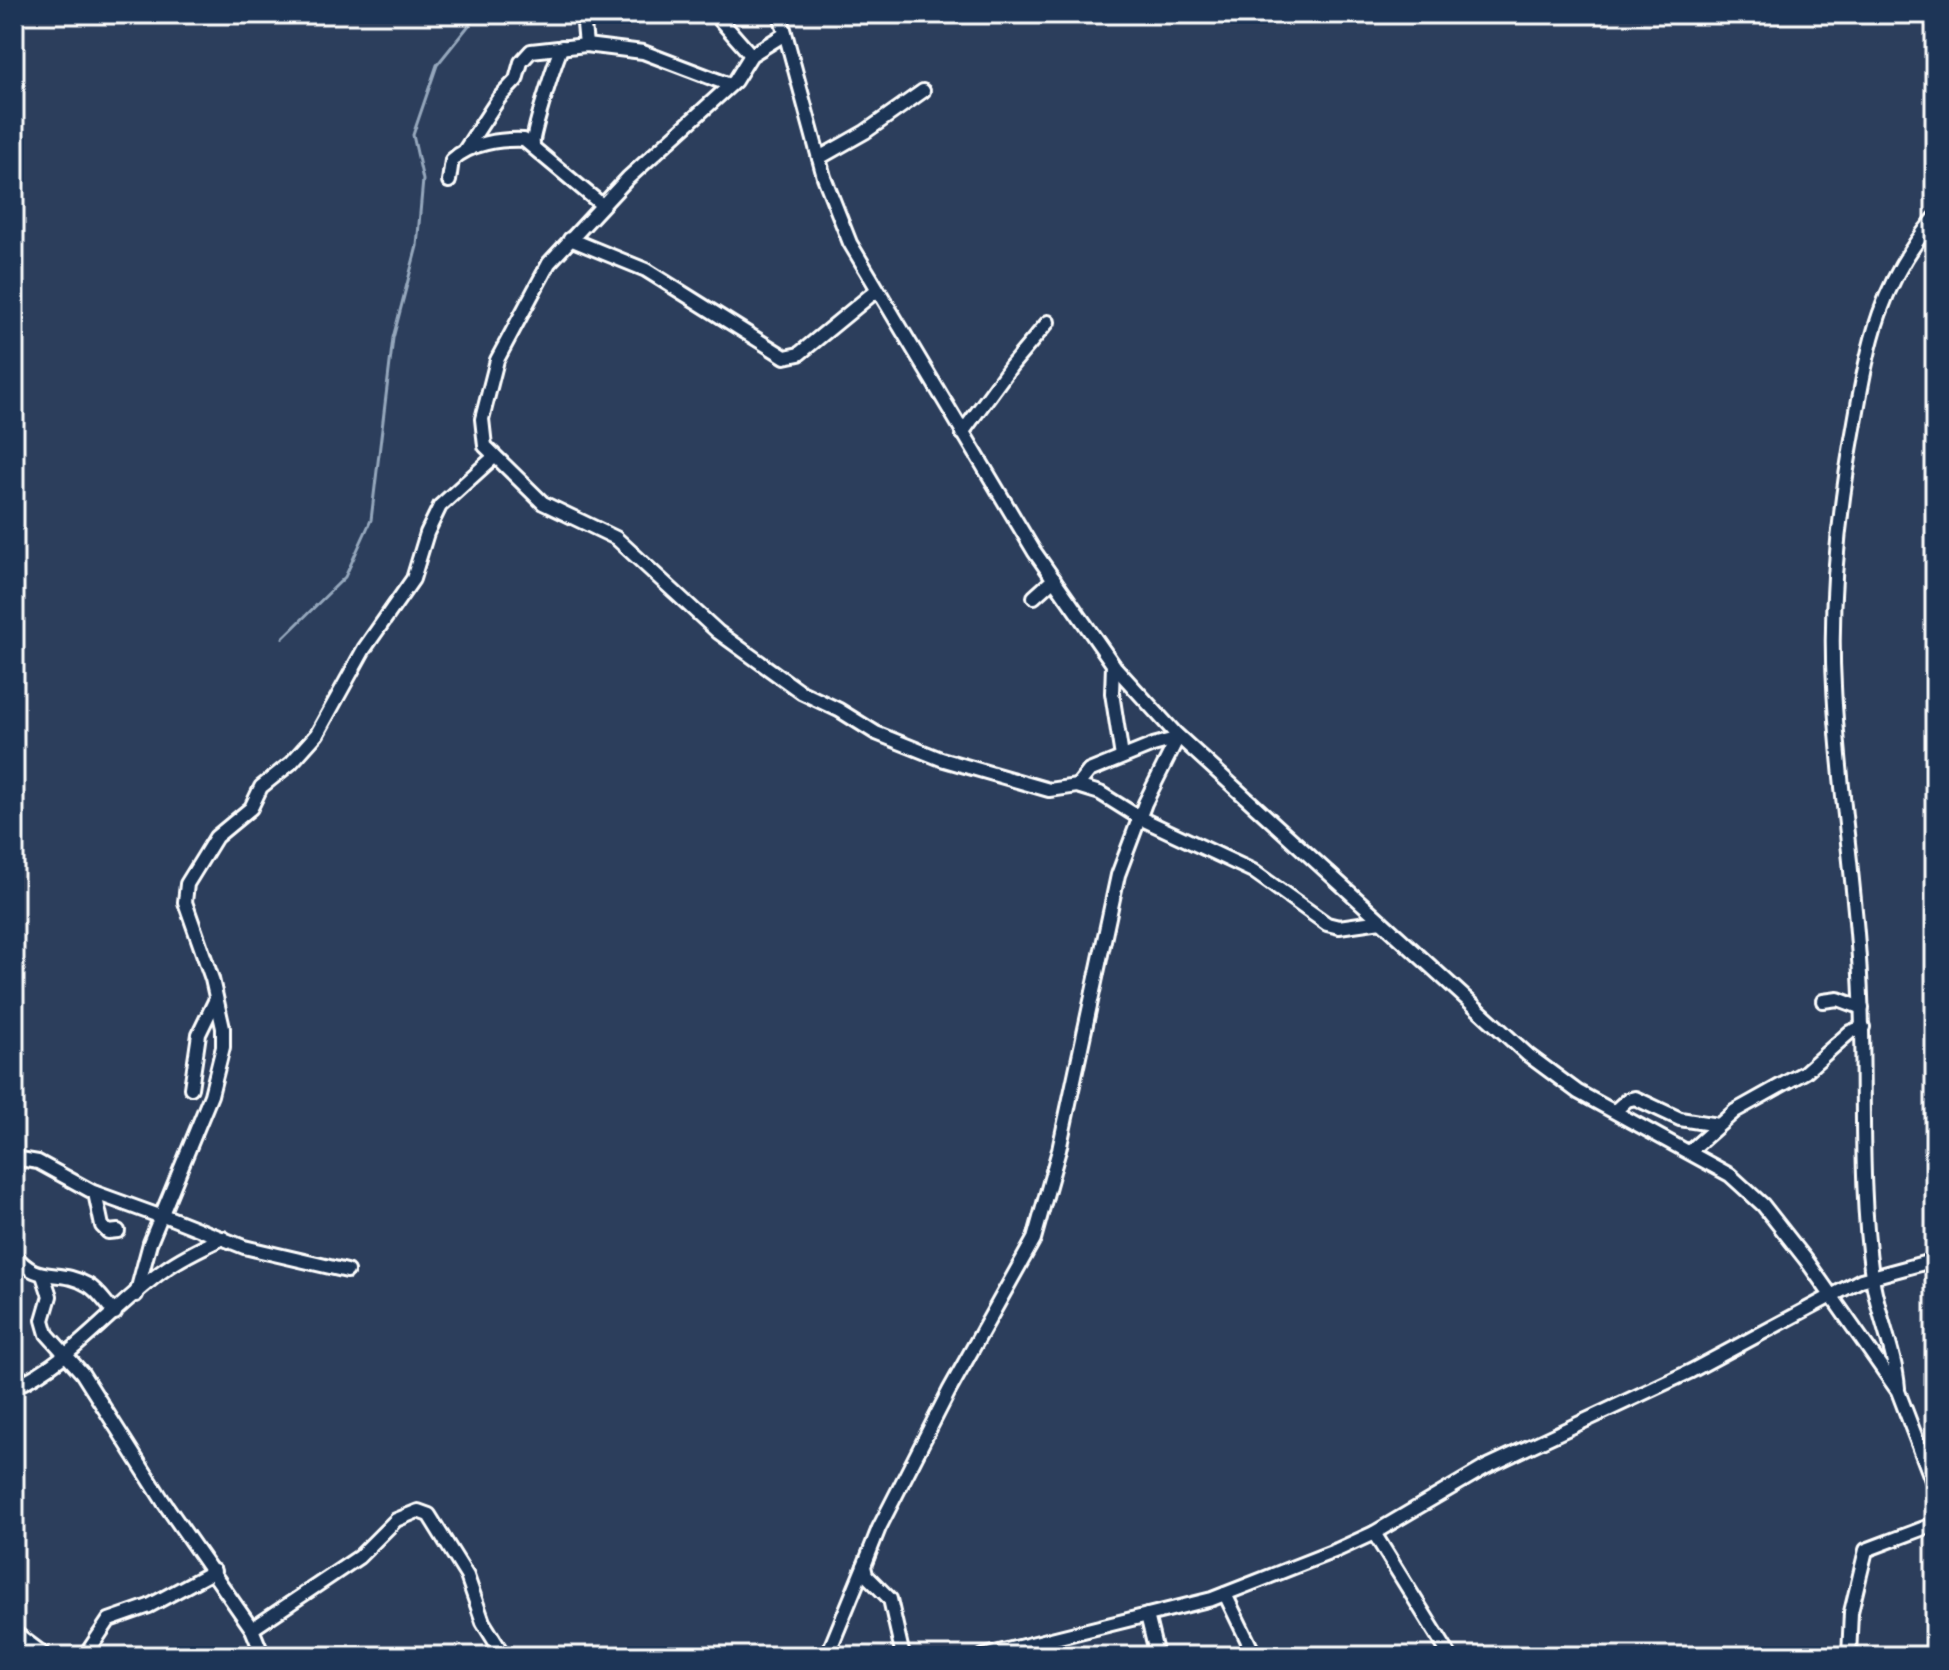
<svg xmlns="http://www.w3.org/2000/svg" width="1949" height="1670" font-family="Dekko,sans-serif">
<rect width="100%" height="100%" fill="#2c3e5c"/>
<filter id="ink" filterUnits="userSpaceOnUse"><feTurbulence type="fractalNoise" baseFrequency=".0125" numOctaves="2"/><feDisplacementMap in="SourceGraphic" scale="16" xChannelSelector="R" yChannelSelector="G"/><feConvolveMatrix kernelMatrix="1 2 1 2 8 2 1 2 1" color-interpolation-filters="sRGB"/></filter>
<g filter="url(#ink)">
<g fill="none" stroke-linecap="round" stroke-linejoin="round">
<polyline stroke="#95a7bc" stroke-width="3" points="283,638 345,577 371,520 393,338 417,246 423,180 413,135 437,65 478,14"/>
<g stroke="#fff" stroke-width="18">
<g id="minor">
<polyline points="583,14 586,45"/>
<polyline points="715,14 751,55"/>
<polyline points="780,14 824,177 850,243 1034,551 1115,667 1176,734 1528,1055 1578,1092 1730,1175 1763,1205 1807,1261 1898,1391 1935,1488"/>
<polyline points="785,34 751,55 735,81 628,178 549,263 497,360 482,419 485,446 543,503 616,538 718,632 801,692 839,710 876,733 941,759 1049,790 1077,786 1100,793 1140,818 1253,871 1327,924 1339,927 1381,921"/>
<path d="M533 144C531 137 556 58 562 47"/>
<polyline points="465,150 499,98 516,80 521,62 531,51 586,45 643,52 730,85"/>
<polyline points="819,158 865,132 923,91"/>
<path d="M449 181 452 160C470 143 501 139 524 140L602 205"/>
<polyline points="570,239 646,270 785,357 799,354 877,290"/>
<polyline points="962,433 1011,366 1048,322"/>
<polyline points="1034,597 1054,579"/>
<polyline points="1113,665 1112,693 1122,757"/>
<polyline points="1077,786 1089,771 1153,745 1179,738"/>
<polyline points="1823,1001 1838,999 1862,1008"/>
<polyline points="191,1088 199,1034 215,1001"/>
<polyline points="1615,1111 1627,1100 1635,1098 1680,1119 1718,1125"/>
<polyline points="1690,1151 1735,1111 1805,1072 1850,1032 1863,1027"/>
<polyline points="14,1158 38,1162 93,1192 162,1217"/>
<polyline points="95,1193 102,1226 108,1232 118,1231"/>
<polyline points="163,1215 244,1247 347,1271"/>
<path d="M14 1254C38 1286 58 1267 88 1285 99 1291 106 1304 115 1313"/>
<polyline points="43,1275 50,1296 43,1320 47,1334 82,1373 163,1501 252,1629 263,1656"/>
<polyline points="136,1295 150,1243 211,1095 223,1047 223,1028 212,979 185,902 187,884 216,837 251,808 261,787 291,763 317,734 364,649 413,579 427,533 440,506 494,457"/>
<path d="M14 1387C72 1361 113 1306 164 1270 182 1257 203 1247 223 1238"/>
<path d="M1898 1388C1895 1350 1877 1314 1872 1276 1858 1176 1866 1075 1860 975 1855 878 1838 783 1834 686 1829 598 1839 509 1855 422 1869 340 1880 283 1935 218"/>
<polyline points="1374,1533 1450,1656"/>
<polyline points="1225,1594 1255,1656"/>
<polyline points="1147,1615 1157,1656"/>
<polyline points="252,1629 359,1557 396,1520 418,1511 429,1515 467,1576 483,1622 504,1656"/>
<polyline points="14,1632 46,1656"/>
<polyline points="85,1656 109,1620 149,1606 214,1571"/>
<polyline points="827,1656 864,1566"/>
<polyline points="903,1656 890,1599 866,1575 864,1566 879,1528 949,1391 1034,1239 1059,1150 1118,875 1145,803 1176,741"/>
<polyline points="983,1656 1212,1599 1337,1550 1374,1533 1486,1467 1691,1371 1861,1280 1935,1260"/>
<polyline points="1849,1656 1851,1612 1866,1550 1935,1524"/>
</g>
</g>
<use href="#minor" stroke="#1d3557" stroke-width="12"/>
</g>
</g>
<rect width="1949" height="1670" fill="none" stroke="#1d3557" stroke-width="48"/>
<rect x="24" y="24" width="1901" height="1622" fill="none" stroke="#fff" stroke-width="3" filter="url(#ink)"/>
</svg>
